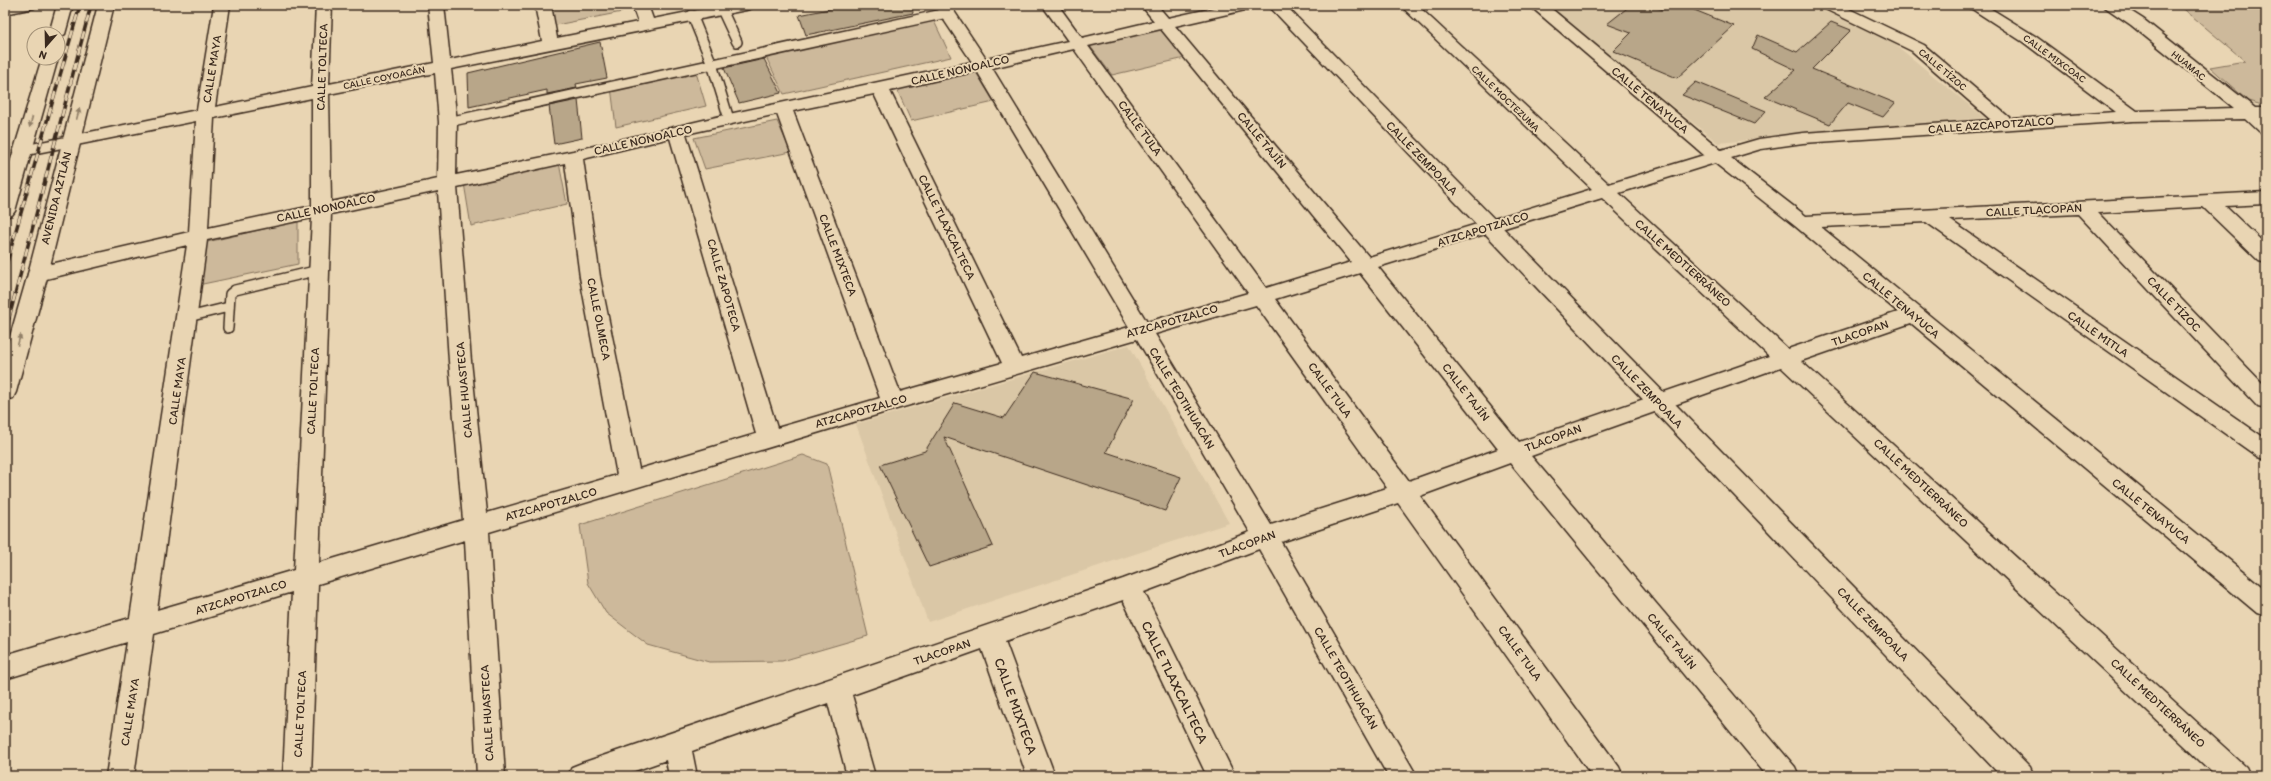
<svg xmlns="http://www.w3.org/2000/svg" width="2271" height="781" font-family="Itim,sans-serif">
<rect width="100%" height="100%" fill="#e9d5b3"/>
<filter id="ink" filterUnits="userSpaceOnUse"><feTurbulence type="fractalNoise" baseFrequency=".025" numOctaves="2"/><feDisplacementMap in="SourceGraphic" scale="8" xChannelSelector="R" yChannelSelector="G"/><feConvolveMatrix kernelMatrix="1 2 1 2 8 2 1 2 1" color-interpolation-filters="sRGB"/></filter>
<g filter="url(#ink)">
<g fill="#dac7a6">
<polygon points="1547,5 1811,5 1892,42 1985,118 1718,143"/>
<polygon points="1129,345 1229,523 928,622 856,424"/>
</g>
<g fill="#cdb99b" stroke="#84725c">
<polygon points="547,5 620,5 622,12 551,26"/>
<polygon points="2179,5 2266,5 2266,106 2248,101 2210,67 2245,61"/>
<polygon points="934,21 951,57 784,94 765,55"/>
<polygon points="1159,27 1185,58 1112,75 1087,42"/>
<polygon points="695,69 706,106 616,127 611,87"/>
<polygon points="974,69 994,102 911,121 896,87"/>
<polygon points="777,121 791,152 705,169 694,138"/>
<polygon points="559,163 567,204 471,226 464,183"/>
<polygon points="298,221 298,264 198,285 203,243"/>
<polygon points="803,455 827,464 868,636 782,661 709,662 648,645 606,613 588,583 580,525"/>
</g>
<g fill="#b8a689" stroke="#3b2a1e">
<polygon points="850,5 912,5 913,13 806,35 799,15"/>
<polygon points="1631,5 1650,5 1663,10 1669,5 1682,5 1734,26 1677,78 1613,51 1631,33 1607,24"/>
<polygon points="1831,22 1851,30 1812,69 1895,103 1883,117 1848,103 1830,124 1765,97 1796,70 1752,49 1758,35 1797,52"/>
<polygon points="600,42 607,78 576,84 577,88 547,94 547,90 469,107 468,73"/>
<polygon points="764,59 781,93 739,103 724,68"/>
<polygon points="1696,82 1766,111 1754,124 1682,95"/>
<polygon points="578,100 582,138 554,144 549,106"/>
<polygon points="1035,372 1134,399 1106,452 1181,477 1165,511 944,437 993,546 929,567 880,465 925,451 955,403 1004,418"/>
</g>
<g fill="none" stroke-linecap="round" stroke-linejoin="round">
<g stroke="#3b2a1e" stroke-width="12">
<g id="service">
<polyline points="722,10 737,42"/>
<polyline points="692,15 712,64 729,119"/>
<polyline points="448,122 947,13"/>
<polyline points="188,317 229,307"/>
<polyline points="228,328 230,294 235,290 319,270"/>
</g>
</g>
<g stroke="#3b2a1e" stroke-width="3">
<g id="minor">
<polygon points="5,5 36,5 34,8 5,14"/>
<path d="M214 5H230L215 107 312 87 316 5H332L329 84 434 63 428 5H444L450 60 542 41 535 5H551L557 38 638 22 632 5H648L653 19 723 5H754L752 8 746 10 451 69 457 122 456 175 573 151 729 114 972 62 934 5H950L986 59 1068 41 1042 5H1058L1082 38 1154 21 1141 5H1157L1168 18 1227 5H1256L1254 8 1175 26 1369 257 1592 189 1400 5H1417L1609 184 1704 155 1529 5H1547L1721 150 1759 139 1803 133 1991 120 1912 51 1823 8 1821 5H1841L1924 45 2011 119 2116 112 2023 42 1966 5H1985L2035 36 2137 111 2234 108 2131 25 2102 5H2121L2143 19 2255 108H2266V133L2260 132 2246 119 2133 121 1803 143 1761 149 1731 158 1806 216 2266 192V204L2225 206 2266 245V263L2259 261 2203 207 2098 213 2266 387V409L2258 407 2078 214 1950 220 2266 439V460L2258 457 1926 222 1821 227 2266 590V616L2257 613 1911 323 1801 361 2246 767 2250 776H2216L1781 367 1531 456 1795 767 1799 776H1767L1510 463 1420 496 1619 767 1623 776H1592L1398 503 1281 542 1417 776H1388L1259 549 1144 592 1235 776H1207L1123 600 1005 641 1055 776H1027L982 649 852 695 875 776H847L828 703 692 751 697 776H669L666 760 620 776H568L572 767 582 763 1123 579 1250 532 1137 339 893 410 489 532 505 776H477L465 540 318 584 311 776H283L292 592 154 634 134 776H106L127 642 5 679V655L130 618 187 245 38 281 31 279 28 274 31 269 38 267 189 232 196 121 22 156 16 155 13 151 16 147 22 146 197 110ZM1161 29 1351 262 1266 288 1088 46ZM1074 49 1248 293 1147 322 992 68ZM977 71 1129 327 1021 358 890 91ZM435 73 439 122 438 179 331 202 329 94ZM874 94 1002 363 900 392 793 111ZM312 98V206L208 228 214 118ZM777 114 880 398 777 428 686 134ZM670 138 756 434 639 469 600 277 583 159ZM565 163 580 277 617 475 487 513 471 361 457 187ZM1715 163 1795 226 1898 312 1788 349 1619 193ZM438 191 449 361 463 520 319 563 331 214ZM1602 198 1769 356 1519 442 1378 267ZM312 218 294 570 157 610 207 240ZM1360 273 1498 449 1409 481 1275 299ZM1256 305 1387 488 1271 525 1155 334Z"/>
</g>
</g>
<g stroke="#3b2a1e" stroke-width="3">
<polygon id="tertiary" points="1268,5 1285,5 2030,767 2034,776 2001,776"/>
</g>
<g stroke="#3b2a1e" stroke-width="3">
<g id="secondary">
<polygon points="57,5 73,5 65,34 58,39 58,34 49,34"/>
<polygon points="98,5 114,5 48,274 16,392 13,398 5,400 5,354 28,274"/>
<polygon points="42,58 58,58 15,211 12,215 5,217 5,179"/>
</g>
</g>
<use href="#service" stroke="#e9d5b3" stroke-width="9"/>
<use href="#minor" fill="#e9d5b3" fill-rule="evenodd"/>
<use href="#tertiary" fill="#e9d5b3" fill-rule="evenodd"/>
<use href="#secondary" fill="#e9d5b3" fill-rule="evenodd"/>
<g stroke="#3b2a1e" stroke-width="3.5">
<g id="rail-far1">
<polyline points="5,269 80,5"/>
<polyline points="5,333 91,5"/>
</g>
</g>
<g stroke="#3b2a1e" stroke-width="5">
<polyline id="rail" points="5,335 6,332"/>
</g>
<use href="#rail-far1" stroke="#e9d5b3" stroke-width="2.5" stroke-dasharray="8" stroke-linecap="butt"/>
<use href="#rail" stroke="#e9d5b3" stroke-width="3.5" stroke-dasharray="10" stroke-linecap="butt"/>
</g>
<defs><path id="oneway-solid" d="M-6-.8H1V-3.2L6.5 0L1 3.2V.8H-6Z"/></defs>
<g fill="#928068">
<use href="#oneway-solid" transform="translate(78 114) rotate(-75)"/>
<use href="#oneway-solid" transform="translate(31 122) rotate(106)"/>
<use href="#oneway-solid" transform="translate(19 340) rotate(-75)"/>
</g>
</g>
<g text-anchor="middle" stroke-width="4" stroke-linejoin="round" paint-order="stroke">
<g font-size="10" fill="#3b2a1e" stroke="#e9d5b3">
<text transform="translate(2055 58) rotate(36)" y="4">CALLE MIXCOAC</text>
<text transform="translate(2189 65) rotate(39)" y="4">HUAMAC</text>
<text transform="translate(1943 69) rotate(40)" y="4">CALLE TÍZOC</text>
<text transform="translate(384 77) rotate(-12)" y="4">CALLE COYOACÁN</text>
<text transform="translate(1506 98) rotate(44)" y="4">CALLE MOCTEZUMA</text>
</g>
<g font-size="12" fill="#3b2a1e" stroke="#e9d5b3">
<text transform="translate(322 67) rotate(-88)" y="4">CALLE TOLTECA</text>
<text transform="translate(212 69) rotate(-81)" y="4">CALLE MAYA</text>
<text transform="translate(960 70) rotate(-13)" y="4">CALLE NONOALCO</text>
<text transform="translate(1650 100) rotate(40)" y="4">CALLE TENAYUCA</text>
<text transform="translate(1991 125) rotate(-4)" y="4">CALLE AZCAPOTZALCO</text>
<text transform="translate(1140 128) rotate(54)" y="4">CALLE TULA</text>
<text transform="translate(643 140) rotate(-13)" y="4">CALLE NONOALCO</text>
<text transform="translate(1262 140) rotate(50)" y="4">CALLE TAJÍN</text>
<text transform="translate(1422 158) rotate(46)" y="4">CALLE ZEMPOALA</text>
<text transform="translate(56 198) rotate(-76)" y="4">AVENIDA AZTLÁN</text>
<text transform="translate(326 208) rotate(-12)" y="4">CALLE NONOALCO</text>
<text transform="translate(2034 210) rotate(-3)" y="4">CALLE TLACOPAN</text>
<text transform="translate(947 227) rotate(64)" y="4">CALLE TLAXCALTECA</text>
<text transform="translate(1483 229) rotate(-17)" y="4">ATZCAPOTZALCO</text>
<text transform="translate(838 255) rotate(69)" y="4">CALLE MIXTECA</text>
<text transform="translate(1683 263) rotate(42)" y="4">CALLE MEDTIERRÁNEO</text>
<text transform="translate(724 285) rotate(74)" y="4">CALLE ZAPOTECA</text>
<text transform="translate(2174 304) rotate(46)" y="4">CALLE TÍZOC</text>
<text transform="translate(1901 305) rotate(40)" y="4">CALLE TENAYUCA</text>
<text transform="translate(599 319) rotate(79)" y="4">CALLE OLMECA</text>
<text transform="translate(1172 321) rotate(-16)" y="4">ATZCAPOTZALCO</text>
<text transform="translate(1860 333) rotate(-19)" y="4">TLACOPAN</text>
<text transform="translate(2098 334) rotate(35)" y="4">CALLE MITLA</text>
<text transform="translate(464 390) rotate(-95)" y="4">CALLE HUASTECA</text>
<text transform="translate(1330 390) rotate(54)" y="4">CALLE TULA</text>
<text transform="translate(177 391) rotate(-82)" y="4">CALLE MAYA</text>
<text transform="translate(313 391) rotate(-87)" y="4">CALLE TOLTECA</text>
<text transform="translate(1647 391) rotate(46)" y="4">CALLE ZEMPOALA</text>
<text transform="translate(1466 392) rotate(52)" y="4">CALLE TAJÍN</text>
<text transform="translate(1182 398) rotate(59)" y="4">CALLE TEOTIHUACÁN</text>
<text transform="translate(861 411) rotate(-16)" y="4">ATZCAPOTZALCO</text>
<text transform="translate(1553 438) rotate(-20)" y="4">TLACOPAN</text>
<text transform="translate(1921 483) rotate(43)" y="4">CALLE MEDTIERRÁNEO</text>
<text transform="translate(551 504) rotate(-16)" y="4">ATZCAPOTZALCO</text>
<text transform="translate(2151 511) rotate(39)" y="4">CALLE TENAYUCA</text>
<text transform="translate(1247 544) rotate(-20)" y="4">TLACOPAN</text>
<text transform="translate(241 597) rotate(-17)" y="4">ATZCAPOTZALCO</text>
<text transform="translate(1873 624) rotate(46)" y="4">CALLE ZEMPOALA</text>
<text transform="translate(1672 641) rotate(50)" y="4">CALLE TAJÍN</text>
<text transform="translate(942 652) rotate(-19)" y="4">TLACOPAN</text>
<text transform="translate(1520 653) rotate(54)" y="4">CALLE TULA</text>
<text transform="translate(1346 678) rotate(60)" y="4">CALLE TEOTIHUACÁN</text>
<text transform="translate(2158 703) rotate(43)" y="4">CALLE MEDTIERRÁNEO</text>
<text transform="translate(130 712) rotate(-81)" y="4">CALLE MAYA</text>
<text transform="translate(487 713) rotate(-93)" y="4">CALLE HUASTECA</text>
<text transform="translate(300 714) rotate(-87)" y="4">CALLE TOLTECA</text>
</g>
<g font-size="14" fill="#3b2a1e" stroke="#e9d5b3">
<text transform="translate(1175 682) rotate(64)" y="5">CALLE TLAXCALTECA</text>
<text transform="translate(1016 706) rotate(70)" y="5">CALLE MIXTECA</text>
</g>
</g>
<rect width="2271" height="781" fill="none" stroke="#e9d5b3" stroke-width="20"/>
<rect x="10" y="10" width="2251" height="761" fill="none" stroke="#3b2a1e" stroke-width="1.5" filter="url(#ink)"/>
<g transform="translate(46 46) rotate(200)"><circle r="19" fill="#e9d5b3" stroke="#a39177"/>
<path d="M0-3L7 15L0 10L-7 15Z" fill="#3b2a1e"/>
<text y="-6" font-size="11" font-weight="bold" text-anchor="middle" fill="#3b2a1e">N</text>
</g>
</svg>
